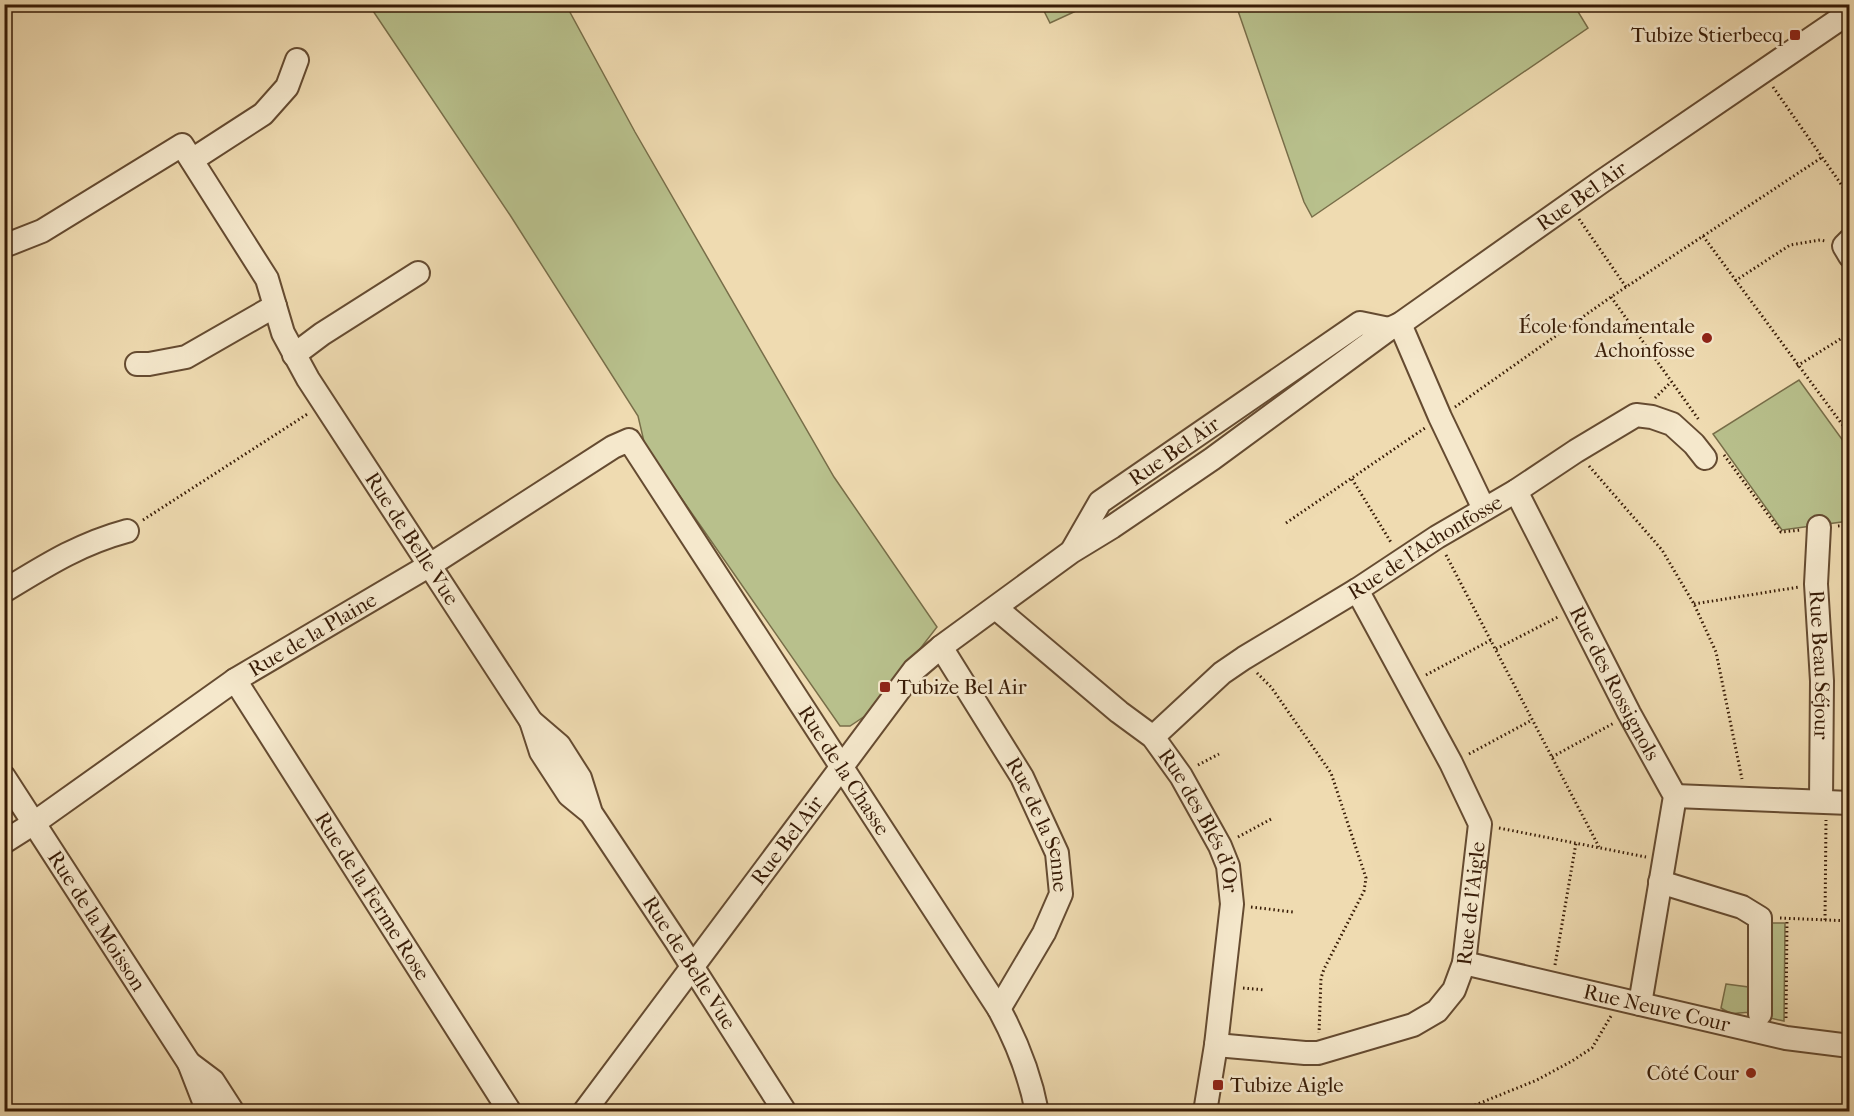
<svg xmlns="http://www.w3.org/2000/svg" width="1854" height="1116" font-family="'IM FELL French Canon',serif">
<rect width="100%" height="100%" fill="#efdbb1"/>
<filter id="stains"><feTurbulence type="fractalNoise" baseFrequency=".00333" numOctaves="4"/><feColorMatrix values="0 0 0 0 .2 0 0 0 0 .09 0 0 0 0 .02 0 0 0 .5 -.17"/></filter>
<radialGradient id="worn" r=".72"><stop offset=".6" stop-color="#630" stop-opacity="0"/><stop offset="1" stop-color="#630" stop-opacity=".3"/></radialGradient>
<g fill="#b8c08c" stroke="#786e49" stroke-width="1.5">
<polygon points="369,5 566,5 635,132 834,477 937,627 871,712 850,726 840,726 645,446 638,416 510,215"/>
<polygon points="1041,5 1089,5 1050,23"/>
<polygon points="1236,5 1574,5 1588,28 1312,217 1304,202"/>
<polygon points="1799,380 1849,449 1849,521 1782,530 1713,434"/>
<polygon points="1769,923 1785,923 1784,1021 1770,1018"/>
<path d="M1726 984 1756 988 1752 1013C1736 1010 1738 1019 1721 1008Z"/>
</g>
<g fill="none" stroke-linecap="round" stroke-linejoin="round">
<g stroke="#654b31" stroke-width="26">
<g id="minor">
<polyline points="192,160 263,114 287,87 297,60"/>
<polyline points="1850,240 1844,246 1850,256"/>
<path id="s1" d="M4 246 42 231 182 145 267 279 283 333 308 379 531 721"/>
<polyline points="1400,324 1440,417 1484,509"/>
<polyline points="294,355 322,334 418,273"/>
<polyline points="137,364 149,364 186,357 275,306"/>
<path id="s2" d="M1516 491 1629 713 1675 796 1640 1004"/>
<path id="s3" d="M1819 527 1816 584 1822 681 1821 801"/>
<path id="s4" d="M1073 549 1100 502 1360 323 1389 329"/>
<path d="M4 591C45 566 79 544 127 531"/>
<path id="s5" d="M996 608 1119 712 1153 737 1181 776 1220 846 1228 866 1232 904 1216 1045 1205 1112"/>
<path id="s6" d="M941 647 1022 777 1057 853 1061 894 1044 933 999 1009"/>
<path id="s7" d="M235 680 510 1112"/>
<path id="s8" d="M1153 737 1222 673 1244 658 1357 590 1437 537 1516 491 1576 451 1636 415 1652 417 1672 424 1694 444 1705 458"/>
<path id="s9" d="M4 777 189 1063"/>
<polyline points="1675,796 1850,803"/>
<path id="s10" d="M591 813 569 795 541 752 531 721 559 745 580 778 591 813 676 941 785 1112"/>
<path id="s11" d="M4 842 34 823 235 680 430 565 613 447 629 440 999 1009C1017 1042 1030 1075 1037 1112"/>
<polyline points="1660,882 1742,907 1760,918 1760,1014"/>
<path id="s12" d="M1464 963 1786 1038 1850 1046"/>
<path id="s13" d="M1216 1045 1305 1053H1318L1413 1025 1437 1011 1454 990 1464 963 1480 824 1451 763 1357 590"/>
<polyline points="211,1112 203,1099 189,1063 213,1081 233,1112"/>
<path id="s14" d="M584 1112 914 670 941 647 1071 552 1112 527 1212 459 1389 329 1400 324 1601 182 1850 12"/>
</g>
</g>
<g stroke="#371b06" stroke-width="3" stroke-dasharray="1.5 3" stroke-linecap="butt">
<polyline points="1773,87 1850,197"/>
<polyline points="1579,219 1626,287"/>
<polyline points="1703,236 1850,435"/>
<polyline points="1735,281 1790,245 1820,240 1825,241"/>
<polyline points="1611,297 1699,420"/>
<polyline points="1797,366 1850,333"/>
<polyline points="1655,398 1671,382"/>
<polyline points="1455,407 1611,297 1821,158"/>
<polyline points="1724,455 1781,532 1801,530"/>
<polyline points="1589,466 1662,550 1694,604 1716,652 1742,779"/>
<polyline points="1352,479 1392,544"/>
<polyline points="143,520 309,413"/>
<polyline points="1286,523 1425,428"/>
<polyline points="1838,526 1850,525"/>
<polyline points="1446,555 1599,847"/>
<polyline points="1694,604 1799,587"/>
<polyline points="1496,649 1558,617"/>
<polyline points="1257,673 1271,687 1331,773 1366,878 1364,891 1324,969 1321,978 1319,1033"/>
<polyline points="1426,675 1491,640"/>
<polyline points="1469,754 1532,720"/>
<polyline points="1552,757 1614,723"/>
<polyline points="1198,765 1219,754"/>
<polyline points="1499,828 1646,857"/>
<polyline points="1238,837 1273,818"/>
<polyline points="1251,907 1293,912"/>
<polyline points="1780,918 1850,921"/>
<polyline points="1825,920 1826,820"/>
<polyline points="1555,965 1576,843"/>
<polyline points="1243,988 1265,990"/>
<polyline points="1786,1018 1787,919"/>
<polyline points="1458,1112 1537,1080 1572,1061 1592,1048 1611,1016"/>
</g>
<use href="#minor" stroke="#f5e8cc" stroke-width="22"/>
</g>
<g fill="#8f2418" stroke="#f5e8cc" stroke-width="2">
<rect x="1789" y="29" width="12" height="12" rx="3"/>
<circle cx="1707" cy="338" r="6"/>
<rect x="879" y="681" width="12" height="12" rx="3"/>
<circle cx="1751" cy="1073" r="6"/>
<rect x="1212" y="1079" width="12" height="12" rx="3"/>
</g>
<g text-anchor="middle" stroke-width="5" stroke-linejoin="round" paint-order="stroke">
<g font-size="21" fill="#371b06" stroke="#f5e8cc" text-anchor="end">
<text x="1783" y="42">Tubize Stierbecq</text>
<text x="1695" y="333">École fondamentale<tspan x="1695" dy="24">Achonfosse</tspan></text>
<text x="897" y="694" text-anchor="start">Tubize Bel Air</text>
<text x="1739" y="1080">Côté Cour</text>
<text x="1230" y="1092" text-anchor="start">Tubize Aigle</text>
</g>
<g font-size="21" fill="#371b06" stroke="#f5e8cc">
<text dy="7" stroke="none"><textPath href="#s14" startOffset="1371">Rue Bel Air</textPath></text>
<text dy="7" stroke="none"><textPath href="#s4" startOffset="144">Rue Bel Air</textPath></text>
<text dy="7" stroke="none"><textPath href="#s1" startOffset="663">Rue de Belle Vue</textPath></text>
<text dy="7" stroke="none"><textPath href="#s8" startOffset="333">Rue de l'Achonfosse</textPath></text>
<text dy="7" stroke="none"><textPath href="#s11" startOffset="372">Rue de la Plaine</textPath></text>
<text dy="7" stroke="none"><textPath href="#s3" startOffset="138">Rue Beau Séjour</textPath></text>
<text dy="7" stroke="none"><textPath href="#s2" startOffset="216">Rue des Rossignols</textPath></text>
<text dy="7" stroke="none"><textPath href="#s11" startOffset="1138">Rue de la Chasse</textPath></text>
<text dy="7" stroke="none"><textPath href="#s5" startOffset="300">Rue des Blés d'Or</textPath></text>
<text dy="7" stroke="none"><textPath href="#s6" startOffset="204">Rue de la Senne</textPath></text>
<text dy="7" stroke="none"><textPath href="#s14" startOffset="339">Rue Bel Air</textPath></text>
<text dy="7" stroke="none"><textPath href="#s7" startOffset="256">Rue de la Ferme Rose</textPath></text>
<text dy="7" stroke="none"><textPath href="#s13" startOffset="345">Rue de l'Aigle</textPath></text>
<text dy="7" stroke="none"><textPath href="#s9" startOffset="171">Rue de la Moisson</textPath></text>
<text dy="7" stroke="none"><textPath href="#s10" startOffset="404">Rue de Belle Vue</textPath></text>
<text dy="7" stroke="none"><textPath href="#s12" startOffset="198">Rue Neuve Cour</textPath></text>
</g>
</g>
<rect width="1854" height="1116" fill="none" stroke="#efdbb1" stroke-width="24"/>
<rect x="6" y="6" width="1842" height="1104" fill="none" stroke="#371b06" stroke-width="3"/>
<rect x="12" y="12" width="1830" height="1092" fill="none" stroke="#371b06" stroke-width="1.5"/>
<rect width="100%" height="100%" filter="url(#stains)"/>
<rect width="100%" height="100%" fill="url(#worn)"/>
</svg>
